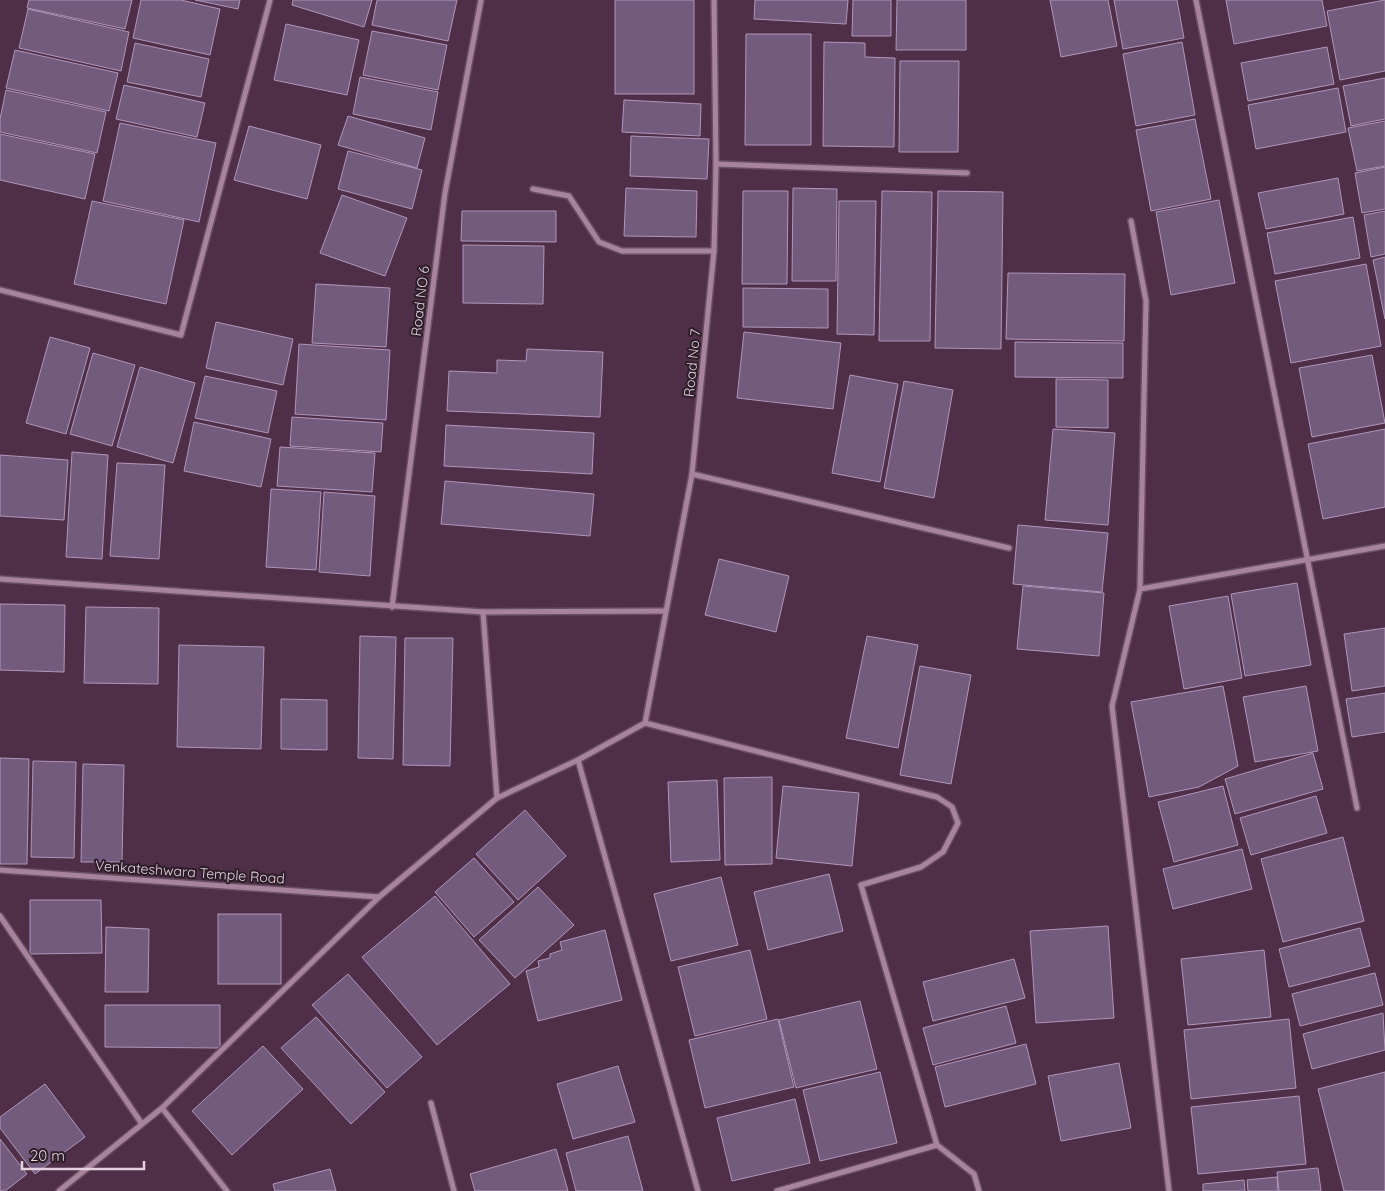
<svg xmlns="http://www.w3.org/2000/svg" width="1385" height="1191" font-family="Quicksand,sans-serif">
<rect width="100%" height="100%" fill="#4f2f47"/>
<g fill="#735b7d" stroke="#b096bb">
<polygon points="29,0 132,0 125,29 27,8"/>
<polygon points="141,0 181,0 220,9 210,55 133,38"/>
<polygon points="195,0 240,0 238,9"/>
<polygon points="293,0 372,0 364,27 292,5"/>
<polygon points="377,0 457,0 448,41 372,25"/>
<rect x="615" y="0" width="79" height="94"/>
<polygon points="755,0 848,0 846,24 754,19"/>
<polygon points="853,0 891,0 891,36 852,36"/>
<polygon points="897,0 966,0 966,50 896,50"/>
<polygon points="1050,0 1108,0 1117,46 1061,57"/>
<polygon points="1114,0 1177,0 1184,38 1123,49"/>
<polygon points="1226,0 1322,0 1327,26 1234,44"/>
<polygon points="1385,0 1385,71 1340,80 1327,11"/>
<polygon points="28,9 129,32 121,71 19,48"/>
<polygon points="286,24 359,40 347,95 274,80"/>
<polygon points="372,31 447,45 438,90 363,75"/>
<polygon points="746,34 811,34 811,145 745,145"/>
<polygon points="824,42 865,43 865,57 895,58 894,147 823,146"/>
<polygon points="1182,42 1195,115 1136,126 1123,54"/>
<polygon points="135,43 209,59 201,97 127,82"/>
<polygon points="1327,47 1334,84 1248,101 1241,63"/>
<polygon points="15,50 118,73 109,111 6,88"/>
<polygon points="900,61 959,61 958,152 899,152"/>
<polygon points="360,77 438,92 431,130 353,114"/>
<polygon points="1385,78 1385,119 1351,126 1343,86"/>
<polygon points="124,85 205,103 197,137 116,119"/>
<polygon points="1338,88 1346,132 1256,149 1248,105"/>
<polygon points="6,90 106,112 97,153 0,132 0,119"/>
<polygon points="624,100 701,104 700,136 622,132"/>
<polygon points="348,116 425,138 417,168 338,145"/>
<polygon points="1195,119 1211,199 1151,211 1136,130"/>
<polygon points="1385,121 1385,166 1357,171 1348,128"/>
<polygon points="120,123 216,143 199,222 103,201"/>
<polygon points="249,126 321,145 307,199 234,180"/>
<polygon points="0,134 95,154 85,199 0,180"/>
<polygon points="631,136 709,139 707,179 630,176"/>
<polygon points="348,151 422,170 412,209 338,189"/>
<polygon points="1385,167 1385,209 1362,213 1355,173"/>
<polygon points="1338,178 1344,214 1266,229 1258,193"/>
<polygon points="626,188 697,191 696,237 624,236"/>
<polygon points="793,188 837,189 836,281 792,281"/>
<polygon points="743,191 788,191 787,284 742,284"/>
<polygon points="882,191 932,192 930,341 879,341"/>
<polygon points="938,191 1003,192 1001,349 935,348"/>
<polygon points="342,195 407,218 385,276 320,253"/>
<polygon points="1219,200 1235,283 1171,295 1156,212"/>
<polygon points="92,201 184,220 166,304 74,284"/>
<polygon points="839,201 876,201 874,335 837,334"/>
<polygon points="462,211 556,211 556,242 461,241"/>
<polygon points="1385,211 1385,254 1371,257 1364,215"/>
<polygon points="1353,217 1360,258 1275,274 1267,233"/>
<polygon points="463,245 544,246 543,304 463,303"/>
<polygon points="1385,257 1385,319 1373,260"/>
<polygon points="1366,264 1381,346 1291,363 1275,281"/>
<polygon points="1008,273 1125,274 1124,341 1006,339"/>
<polygon points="316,284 390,288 386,347 312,343"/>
<polygon points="743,288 828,289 828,328 743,327"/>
<polygon points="216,322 293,339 283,385 206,368"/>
<polygon points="744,332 841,343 833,409 737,398"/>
<polygon points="50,337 90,348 66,434 26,423"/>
<polygon points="1015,342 1123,343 1123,378 1015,377"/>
<polygon points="299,344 390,350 386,420 295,414"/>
<polygon points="527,349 603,352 600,417 447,411 449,371 497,373 497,360 526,361"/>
<polygon points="93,353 135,365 112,446 70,434"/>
<polygon points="1372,355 1385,423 1312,437 1299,368"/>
<polygon points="140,367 195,383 173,463 117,447"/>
<polygon points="850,375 898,384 880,482 832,473"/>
<polygon points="205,376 277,391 268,433 195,418"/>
<polygon points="1056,379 1108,380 1108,428 1056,427"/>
<polygon points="904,381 953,390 934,498 884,488"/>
<polygon points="292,417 383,423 381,452 290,446"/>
<polygon points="194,422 271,439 261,487 184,471"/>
<polygon points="446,425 594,433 592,474 444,466"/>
<polygon points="1053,429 1115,433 1108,525 1045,520"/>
<polygon points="1385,429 1385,507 1323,519 1308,444"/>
<polygon points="280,447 375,453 372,492 277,486"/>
<polygon points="72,452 108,455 102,559 66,557"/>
<polygon points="0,455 68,460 64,520 0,516"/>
<polygon points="117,463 165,465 159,559 110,556"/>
<polygon points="445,481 594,494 590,536 441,524"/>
<polygon points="271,489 321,492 316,570 266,567"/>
<polygon points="324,492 375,496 370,576 319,572"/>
<polygon points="1018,525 1108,533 1102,592 1013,584"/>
<polygon points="719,559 789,576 776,632 705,615"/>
<polygon points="1297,583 1311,665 1245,676 1231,594"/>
<polygon points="1023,586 1104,593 1099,656 1017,649"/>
<polygon points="1228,596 1242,678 1184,689 1169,606"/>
<polygon points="0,604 65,605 64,672 0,670"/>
<polygon points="86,607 159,608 158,684 84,683"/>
<polygon points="1385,628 1385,686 1352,691 1344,634"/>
<polygon points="360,636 396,637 393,759 358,758"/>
<polygon points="867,636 918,645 898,748 846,738"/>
<polygon points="405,638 453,638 450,766 403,765"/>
<polygon points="179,645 264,647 261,749 177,747"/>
<polygon points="920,666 971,675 951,784 900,775"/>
<polygon points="1223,686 1238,766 1199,787 1149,797 1131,702"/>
<polygon points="1306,686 1318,751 1255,762 1243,697"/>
<polygon points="1385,693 1385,732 1352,737 1346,699"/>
<polygon points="281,699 327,700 327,750 281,749"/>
<polygon points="1313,753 1323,789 1235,814 1225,779"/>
<polygon points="0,758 29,759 27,864 0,864"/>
<polygon points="33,761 76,762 74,858 31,857"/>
<polygon points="83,764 124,765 122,862 81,862"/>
<polygon points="772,777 772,864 725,865 724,778"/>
<polygon points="717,780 720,860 671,862 668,782"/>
<polygon points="783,786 859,793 852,866 776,858"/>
<polygon points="1223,786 1238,845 1174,862 1158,802"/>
<polygon points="1316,796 1327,833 1251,855 1240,818"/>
<polygon points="525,810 566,856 518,900 476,854"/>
<polygon points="1343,837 1364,921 1283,942 1261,859"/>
<polygon points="1242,849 1252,889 1173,909 1163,869"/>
<polygon points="474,858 514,902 474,937 435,892"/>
<polygon points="829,874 843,931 768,950 754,892"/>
<polygon points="721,877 738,945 671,961 654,894"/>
<polygon points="538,887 574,925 515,978 479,940"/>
<polygon points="435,896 510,984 437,1045 362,957"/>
<polygon points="30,900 101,900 102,953 30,954"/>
<rect x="218" y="914" width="63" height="70"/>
<polygon points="1108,926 1114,1018 1036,1023 1030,931"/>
<polygon points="106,927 149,929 148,992 105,992"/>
<polygon points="1360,928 1370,966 1289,987 1279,949"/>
<polygon points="605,930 622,1000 538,1021 526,971 539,967 538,961 550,958 550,954 562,950 560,942"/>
<polygon points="750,950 767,1019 695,1036 678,967"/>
<polygon points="1264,950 1271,1017 1188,1025 1181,959"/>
<polygon points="1014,959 1025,998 933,1021 923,982"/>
<polygon points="1375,973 1383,1005 1300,1026 1292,994"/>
<polygon points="348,974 422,1057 387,1088 312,1005"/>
<polygon points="860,1001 877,1069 796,1088 779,1020"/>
<polygon points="105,1005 220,1005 220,1048 105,1047"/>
<polygon points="1006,1006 1016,1043 933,1065 923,1028"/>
<polygon points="1383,1013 1385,1050 1312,1069 1303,1034"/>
<polygon points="316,1017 385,1092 351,1124 281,1048"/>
<polygon points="778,1019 794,1087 705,1108 689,1040"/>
<polygon points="1289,1019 1296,1088 1191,1099 1184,1030"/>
<polygon points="1026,1044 1036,1084 945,1107 935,1067"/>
<polygon points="263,1046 303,1089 232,1155 192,1111"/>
<polygon points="1119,1063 1131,1128 1061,1141 1048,1076"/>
<polygon points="618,1066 635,1122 573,1139 557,1084"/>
<polygon points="880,1072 897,1143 820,1161 803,1090"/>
<polygon points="1385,1072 1385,1191 1344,1191 1318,1089"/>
<polygon points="45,1084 85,1137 35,1174 0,1128 0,1117"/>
<polygon points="1299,1096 1306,1164 1198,1174 1191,1107"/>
<polygon points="795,1099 810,1163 732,1181 717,1118"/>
<polygon points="628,1136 643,1191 576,1191 566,1153"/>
<polygon points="0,1139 27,1174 5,1191 0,1191"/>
<polygon points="556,1149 568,1191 475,1191 470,1174"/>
<polygon points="1318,1168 1321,1191 1279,1191 1277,1172"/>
<polygon points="330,1169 336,1191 275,1191 273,1184"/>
<polygon points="1277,1177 1278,1191 1248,1191 1247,1180"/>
<polygon points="1244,1180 1245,1191 1203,1191 1203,1184"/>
</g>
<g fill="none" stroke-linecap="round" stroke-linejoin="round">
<g stroke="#694e62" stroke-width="8">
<g id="street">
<polyline points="1196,0 1357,808"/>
<polyline points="716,164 967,173"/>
<polyline points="533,189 569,196 599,242 622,251 714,251"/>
<polyline points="1131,221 1146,301 1140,589 1112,706 1169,1191"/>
<polyline points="0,290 181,335 270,0"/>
<polyline points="692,474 1009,548"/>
<polyline points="0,579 483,612 665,611"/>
<polyline points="1140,589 1385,546"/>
<polyline points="392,607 445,193 481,0"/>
<polyline points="483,612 497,798"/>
<polyline points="645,723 692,474 714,251 716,164 714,0"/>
<polyline points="578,760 698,1191"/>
<polyline points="0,870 379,897"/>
<polyline points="0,916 142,1124"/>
<polyline points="431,1103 454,1191"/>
<polyline points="162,1108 227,1191"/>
<polyline points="59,1191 162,1108 379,897 497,798 578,760 645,723 937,797 952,807 958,823 943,852 921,867 861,885 937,1145"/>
<polyline points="777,1191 937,1145 974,1174 979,1191"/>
</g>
</g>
<use href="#street" stroke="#a8839e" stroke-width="5"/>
</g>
<g text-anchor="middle" stroke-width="4" stroke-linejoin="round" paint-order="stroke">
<g font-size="14" fill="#e5d0df" stroke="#2c1d28">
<text transform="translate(420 301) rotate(-83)" y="5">Road NO 6</text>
<text transform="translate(692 363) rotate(-84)" y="5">Road No 7</text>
<text transform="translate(190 872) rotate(4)" y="5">Venkateshwara Temple Road</text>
</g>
</g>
<path d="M22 1161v8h122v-8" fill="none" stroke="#e5d0df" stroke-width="2.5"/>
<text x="30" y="1161" font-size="15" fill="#e5d0df" stroke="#2c1d28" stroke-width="4" paint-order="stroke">20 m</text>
</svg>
